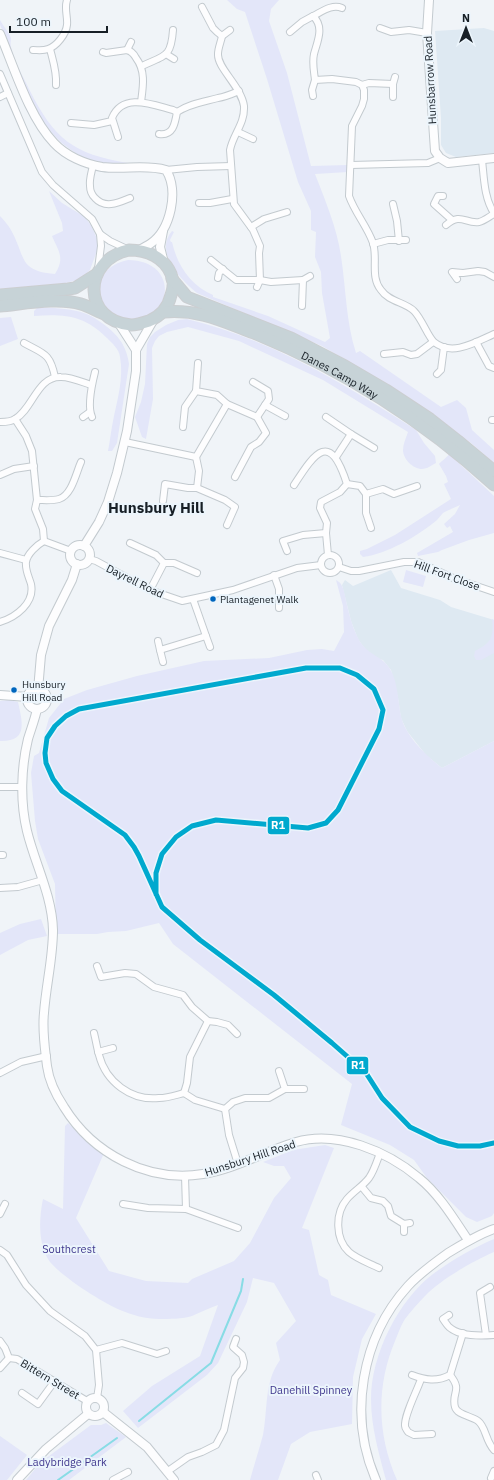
<svg xmlns="http://www.w3.org/2000/svg" width="494" height="1480" font-family="'IBM Plex Sans',sans-serif">
<rect width="100%" height="100%" fill="#f0f4f8"/>
<g fill="#dee9f2">
<polygon points="484,28 494,31 494,153 456,157 446,153 441,145 441,118 435,31"/>
<polygon points="391,570 401,588 440,600 451,607 494,620 494,741 442,768 426,755 407,731 401,718 398,698 391,670 383,660 378,659 367,652 358,639 351,621 342,585 345,580 353,586"/>
</g>
<g fill="#e3e6f9">
<path d="M227 0H279L271 9 269 21 287 73 311 166 348 165V172L315 174C325 200 337 228 341 256 346 289 346 322 356 353L360 351 441 407 457 400 466 408 472 430 494 450V463L471 443 395 389 322 346 197 293C180 279 154 252 172 231L174 232 170 240 171 242H172C177 265 191 286 213 295V297L268 316 325 342 330 338 322 293 321 272 315 257 316 232 311 230V211L298 182 267 79 245 12 237 9Z"/>
<path d="M0 20C3 26 9 32 11 38 11 41 10 44 11 47 14 62 23 76 29 89 54 139 73 154 128 163V165C120 164 111 165 104 164 35 148 26 79 0 25Z"/>
<path d="M49 191 62 203 85 217 92 227 98 241V248L90 270 81 279 66 283 0 289V216C4 220 8 225 11 230 26 257 18 271 55 274 65 258 59 252 52 236L63 231 62 223Z"/>
<path d="M128 260C181 261 171 320 135 321 95 322 83 269 128 260Z"/>
<path d="M38 307C52 308 67 308 81 312 95 316 115 331 122 343 126 350 128 357 129 364L117 443 112 451H108C110 441 111 431 113 421 117 401 124 378 120 357 119 349 112 343 107 338 84 315 64 314 34 316V311Z"/>
<polygon points="11,317 18,339 0,346 0,318"/>
<path d="M187 319C270 339 345 384 416 430L424 443 435 456 436 463C432 465 427 469 422 469 413 469 403 459 403 450 403 444 406 438 408 432L323 380 239 341 188 327 167 332 159 336 155 341 152 348 153 399 146 439 142 437 135 417 141 402 145 384 147 344 150 337 155 332 166 325 178 320Z"/>
<path d="M449 454 494 496V533L469 540 442 550 438 552 418 556 417 553 453 532 450 526 447 528 444 524 455 514 460 505C455 508 447 510 443 513 441 515 439 518 437 520 418 536 387 554 363 557L360 554V551L367 549 395 535 451 499 444 484 448 482 446 476 439 464C442 460 446 459 449 454Z"/>
<polygon points="406,570 426,576 423,587 403,582"/>
<path d="M336 580C338 581 341 583 342 586 344 590 345 596 346 601 349 614 352 626 358 638 367 656 382 655 390 669 398 681 398 703 401 716 405 736 427 756 442 768L494 741V1213L492 1216 477 1222 466 1217 427 1178 414 1160 390 1145 341 1125 352 1084 173 944 159 923 126 931 108 932 97 934H56L55 884 38 839 35 821 31 773 34 756 39 753 49 718 64 699 87 690 137 676 204 661 269 658 307 650 322 649 334 651 344 632 343 606Z"/>
<path d="M492 619 494 620V653L481 660H476L474 656 475 651C491 643 494 638 492 619Z"/>
<path d="M9 700 18 702C22 721 29 742 0 741V701Z"/>
<polygon points="41,919 47,936 28,940 0,955 0,933 20,924"/>
<path d="M68 1123 93 1147 104 1153 76 1218 109 1271 146 1281 188 1283 192 1279 234 1261 250 1243 274 1198 291 1178 284 1166H274L263 1162 293 1150 325 1145 334 1148 302 1228 309 1230 319 1275 328 1280 331 1295 376 1314 362 1339 353 1377 352 1424 310 1432 291 1444 278 1480H250C254 1465 259 1450 263 1435 268 1409 264 1382 280 1360L276 1343 296 1321 274 1283 253 1278 247 1302 218 1363 207 1375 138 1428 123 1411 152 1386 200 1356 218 1305C209 1308 201 1312 192 1316 183 1319 169 1319 159 1319 146 1319 132 1315 120 1310 103 1303 57 1274 48 1259 38 1242 39 1218 43 1199L63 1209 65 1126Z"/>
<path d="M494 1239V1252C473 1261 440 1280 425 1296 418 1303 411 1311 405 1319 401 1325 398 1334 395 1341 376 1386 377 1435 397 1480H386C379 1454 371 1427 371 1399 371 1355 398 1301 433 1274 452 1260 473 1248 494 1239Z"/>
<polygon points="106,1423 126,1437 69,1480 26,1480 41,1462 91,1425 101,1425"/>
<polygon points="0,1436 27,1455 7,1480 0,1480"/>
</g>
<g fill="none" stroke-linecap="round" stroke-linejoin="round">
<g stroke="#88dce5" stroke-width="2">
<polyline points="139,1421 211,1363 241,1291 243,1279"/>
<polyline points="58,1480 117,1438"/>
</g>
<g stroke="#c3cacf" stroke-width="8">
<g id="street">
<polyline points="202,7 213,28 217,32 222,36 230,30"/>
<path d="M313 16C323 11 332 4 342 8"/>
<polyline points="380,28 391,32 409,30 427,33"/>
<path d="M290 32 302 22 313 16C325 27 317 42 314 54 312 63 314 71 315 80L332 79 356 82 362 85 364 90V99L362 106 352 126 349 196C355 213 367 226 373 243 378 258 370 277 381 290 389 302 405 302 414 311 422 319 428 337 434 342 452 357 476 342 494 334"/>
<path d="M222 36C221 42 218 48 218 54 217 68 241 86 244 106 245 124 233 134 230 150L234 204 253 230 260 246 259 253 260 280 257 287"/>
<path d="M50 49C53 61 57 72 56 85"/>
<path d="M33 50C38 50 43 51 48 49 57 46 66 34 67 25 68 17 64 9 67 0"/>
<polyline points="127,50 131,42"/>
<path d="M103 52 106 53 127 50C131 51 134 54 136 58 146 71 143 87 141 102"/>
<polyline points="166,54 174,59"/>
<path d="M142 66C165 55 171 58 173 30"/>
<polyline points="0,74 42,172 53,185 92,219 100,234 110,241 129,250"/>
<polyline points="362,85 369,83 393,84"/>
<polyline points="313,96 312,90 315,80"/>
<polyline points="0,97 8,93"/>
<polyline points="393,97 393,84 395,77"/>
<polyline points="71,123 94,125 112,121"/>
<polyline points="238,132 253,139"/>
<path d="M159 134C173 136 175 124 177 112 189 104 203 102 218 98 225 97 232 94 239 91"/>
<path d="M118 137 112 118C123 92 153 105 173 110L177 112"/>
<path d="M482 160C484 177 484 198 494 213"/>
<path d="M93 165C92 171 89 179 90 186 90 191 92 195 95 198 105 209 118 203 130 198"/>
<polyline points="351,165 428,163 440,158"/>
<polyline points="166,170 197,167 231,166"/>
<polyline points="443,196 438,196 434,204 452,220"/>
<polyline points="199,203 210,203 232,199"/>
<polyline points="393,204 397,221 399,241"/>
<path d="M446 225C461 212 465 224 479 222 484 221 490 216 494 214"/>
<polyline points="251,227 264,219 287,212"/>
<polyline points="373,244 388,240 406,240"/>
<polyline points="211,260 236,280 260,280 271,282 303,280"/>
<polyline points="98,269 101,246 100,234"/>
<polyline points="218,278 219,273 223,269"/>
<polyline points="457,279 452,272 463,273 478,271 485,272 494,277"/>
<polyline points="302,306 303,280 310,276"/>
<polyline points="476,342 489,366 494,368"/>
<path d="M24 343C44 354 50 353 55 377"/>
<polyline points="384,354 403,352 411,355 417,354 433,342"/>
<polyline points="198,363 196,391 217,395 227,404 257,417 269,399 268,391 253,382"/>
<polyline points="437,374 441,370 444,347"/>
<polyline points="265,405 285,416"/>
<polyline points="83,417 90,412"/>
<path d="M92 417C87 406 92 384 95 372"/>
<polyline points="326,417 351,434 374,448"/>
<polyline points="15,419 26,436 32,451 37,500 35,509 43,529 44,541"/>
<polyline points="492,420 494,420"/>
<path d="M0 422C5 422 11 422 15 419 33 409 37 376 61 377 71 377 82 382 91 385"/>
<polyline points="183,427 185,407 196,391"/>
<polyline points="125,442 196,457"/>
<polyline points="196,457 227,404"/>
<polyline points="336,457 351,434"/>
<polyline points="0,475 14,469 34,466"/>
<polyline points="235,477 251,447 259,442 266,433 257,417"/>
<polyline points="347,484 360,486 366,494 366,513 371,528"/>
<path d="M294 485C316 451 330 431 347 484L340 492 321 502 320 508 327 523 326 533 328 555"/>
<polyline points="197,488 225,500 235,507 227,525"/>
<polyline points="366,494 383,489 394,494 417,486"/>
<path d="M37 500C44 500 52 501 59 499 72 495 76 473 81 462"/>
<polyline points="163,501 165,484 188,488 197,488 199,471 196,457"/>
<polyline points="44,541 71,551"/>
<polyline points="130,543 156,555 164,563 174,563 197,573"/>
<polyline points="287,551 283,541 303,535 326,533"/>
<polyline points="0,553 26,560"/>
<circle cx="330" cy="564" r="9"/>
<polyline points="89,559 96,561 150,590 182,601 233,590 297,568 321,565"/>
<polyline points="339,567 351,571 359,571 404,562 418,562 453,578 494,592"/>
<polyline points="274,575 279,589 279,608"/>
<polyline points="150,590 164,563"/>
<path d="M0 622C16 617 35 603 31 584 29 577 25 570 26 562 27 554 37 545 44 541"/>
<polyline points="206,636 210,647"/>
<polyline points="158,641 160,650 206,636 193,599"/>
<polyline points="160,650 163,662"/>
<polyline points="0,787 22,787"/>
<polyline points="0,855 3,855"/>
<polyline points="0,888 18,887 43,880"/>
<polyline points="97,966 101,977 125,973 136,974 154,987 183,995 192,1007 208,1021 217,1022 228,1025 237,1034"/>
<polyline points="208,1021 190,1057 187,1083 184,1093 195,1100 225,1109"/>
<path d="M94 1033C96 1041 97 1048 99 1055 106 1082 131 1101 159 1098 168 1098 176 1095 184 1093"/>
<polyline points="98,1052 113,1048"/>
<polyline points="279,1071 285,1089"/>
<polyline points="0,1073 21,1062 47,1056"/>
<polyline points="225,1109 233,1102 245,1098 269,1098 285,1089 304,1089"/>
<polyline points="225,1109 229,1135 238,1164"/>
<polyline points="185,1176 186,1209"/>
<polyline points="362,1187 371,1198 383,1201 388,1206 391,1216 404,1224 410,1223"/>
<polyline points="123,1204 148,1208 186,1209 238,1228"/>
<polyline points="0,1214 5,1204"/>
<polyline points="404,1224 404,1232"/>
<polyline points="0,1250 7,1255 26,1285 50,1311 85,1336 96,1350 99,1385 97,1398"/>
<path d="M379 1268C369 1263 357 1259 349 1252 335 1239 335 1213 347 1199 354 1191 363 1186 369 1178 374 1171 377 1161 380 1153"/>
<path d="M449 1315 443 1319C445 1322 447 1325 449 1327 460 1337 481 1336 494 1335"/>
<polyline points="486,1335 480,1293 490,1287"/>
<polyline points="0,1341 5,1348 9,1358 17,1359 87,1401"/>
<polyline points="96,1350 122,1343 157,1354 166,1351"/>
<polyline points="0,1368 9,1358"/>
<path d="M412 1375C425 1380 437 1382 450 1375L463 1333"/>
<path d="M450 1375C463 1391 451 1392 455 1407 457 1415 472 1416 478 1421 486 1427 485 1440 494 1450"/>
<path d="M421 1379C417 1391 404 1415 405 1426 405 1428 407 1430 408 1432L414 1435 432 1434"/>
<polyline points="22,1393 38,1404 54,1382"/>
<polyline points="168,1471 188,1457 202,1452 216,1445 224,1430 235,1378 243,1368 244,1362 242,1355 233,1347 236,1339"/>
<polyline points="316,1475 318,1480"/>
<polyline points="491,1478 494,1471"/>
<polyline points="113,1480 128,1472"/>
</g>
</g>
<g stroke="#c3cacf" stroke-width="10">
<g id="secondary">
<polyline points="429,0 427,33 435,151 440,158 448,163 494,158"/>
<path d="M0 34C14 67 29 117 54 143 66 156 85 164 102 167 124 170 145 164 166 170 179 190 171 230 150 244 147 246 143 248 139 250"/>
<polyline points="163,231 160,247 164,263"/>
<polyline points="118,322 136,350"/>
<circle cx="80" cy="555" r="10"/>
<polyline points="84,546 99,522 108,502 117,473 127,431 136,371 136,350 154,319"/>
<circle cx="37" cy="699" r="10"/>
<polyline points="38,690 41,655 49,626 72,580 77,564"/>
<polyline points="0,695 28,697"/>
<path d="M37 709C35 719 31 729 28 739 21 768 20 802 27 831 35 864 52 895 53 930 53 958 46 985 44 1013 42 1031 45 1049 47 1066 49 1081 56 1095 64 1107 93 1154 148 1183 203 1174 235 1169 265 1151 296 1142 337 1130 387 1151 419 1178 439 1194 454 1219 468 1240"/>
<circle cx="95" cy="1407" r="9"/>
<polyline points="103,1412 147,1447 174,1480"/>
<polyline points="17,1480 46,1449 88,1414"/>
<path d="M376 1480C348 1416 361 1338 408 1286 419 1274 434 1263 448 1253 463 1244 477 1235 494 1229"/>
</g>
</g>
<g stroke="#cbced1" stroke-width="13">
<g id="highway">
<path d="M129 250C147 250 164 257 171 274 172 278 174 282 173 286 173 289 172 292 171 295 168 308 161 316 149 321 143 323 137 325 131 325 82 321 82 260 129 250Z"/>
<polyline points="172,279 187,297 291,338 345,366 386,390 430,419 458,441 494,471"/>
<polyline points="0,295 68,289 75,288 97,274"/>
<path d="M0 306C23 304 59 297 81 304 88 306 95 310 102 313"/>
<path id="s1" d="M164 312C199 309 222 321 254 333 342 369 424 421 494 485"/>
</g>
</g>
<use href="#street" stroke="#fdfdfe" stroke-width="6"/>
<use href="#secondary" stroke="#fdfdfe" stroke-width="8"/>
<use href="#highway" stroke="#c7d3d7" stroke-width="11"/>
<g stroke="#ecf5fc" stroke-width="8">
<polyline id="rail-1" points="156,894 156,873 162,854 176,837 192,826 216,820 308,828 326,823 338,810 379,729 383,710 374,689 357,675 340,668 306,668 79,709 66,716 55,726 47,738 45,753 46,763 53,779 62,791 125,835 134,847 139,856 162,907 200,940 274,995 332,1043 366,1073 382,1098 410,1127 439,1141 458,1146 480,1146 494,1143"/>
</g>
<use href="#rail-1" stroke="#00a9ce" stroke-width="5"/>
</g>
<g fill="#0065bd" stroke="#ecf5fc" stroke-width="1.5">
<circle cx="213" cy="599" r="3.5"/>
<circle cx="14" cy="690" r="3.5"/>
</g>
<g text-anchor="middle" stroke-width="4" stroke-linejoin="round" paint-order="stroke">
<g font-size="10" fill="#171f26" stroke="#ecf5fc" text-anchor="start">
<text x="220" y="603">Plantagenet Walk</text>
<text x="22" y="688">Hunsbury<tspan x="22" dy="13">Hill Road</tspan></text>
</g>
<g font-size="11" fill="#171f26" stroke="#ecf5fc">
<text transform="translate(430 80) rotate(-93)" y="4">Hunsbarrow Road</text>
<text dy="4" stroke="none"><textPath href="#s1" startOffset="189">Danes Camp Way</textPath></text>
<text transform="translate(447 575) rotate(20)" y="4">Hill Fort Close</text>
<text transform="translate(135 581) rotate(26)" y="4">Dayrell Road</text>
<text transform="translate(250 1158) rotate(-18)" y="4">Hunsbury Hill Road</text>
<text transform="translate(50 1379) rotate(31)" y="4">Bittern Street</text>
</g>
<g font-size="11" fill="#40388e" stroke="#ecf5fc">
<text x="69" y="1253">Southcrest</text>
<text x="311" y="1394">Danehill Spinney</text>
<text x="67" y="1466">Ladybridge Park</text>
</g>
<g font-size="15" font-weight="bold" fill="#171f26" stroke="#ecf5fc">
<text x="156" y="513">Hunsbury Hill</text>
</g>
</g>
<g stroke="#ecf5fc" stroke-width="1.5">
<rect x="267" y="816" width="23" height="19" rx="4" fill="#00a9ce"/>
<rect x="346" y="1056" width="23" height="19" rx="4" fill="#00a9ce"/>
</g>
<g font-size="11" text-anchor="middle" font-weight="bold" fill="#fff">
<text x="278" y="829">R1</text>
<text x="358" y="1069">R1</text>
</g>
<g transform="translate(466 28)" stroke="#ecf5fc" stroke-width="3" paint-order="stroke">
<path d="M0-3L7 15L0 10L-7 15Z" fill="#171f26"/>
<text y="-6" font-size="11" font-weight="bold" text-anchor="middle" fill="#171f26">N</text>
</g>
<path d="M10 26v6h97v-6" fill="none" stroke="#171f26" stroke-width="2"/>
<text x="16" y="26" font-size="12" fill="#171f26" stroke="#ecf5fc" stroke-width="3" paint-order="stroke">100 m</text>
</svg>
